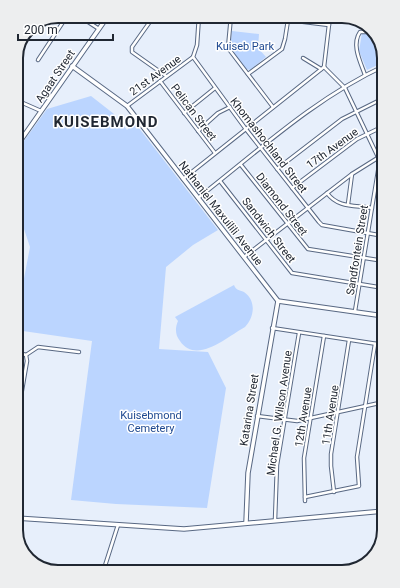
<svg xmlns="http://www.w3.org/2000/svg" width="400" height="588" font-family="Roboto,sans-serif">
<rect width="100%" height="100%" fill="#e7effb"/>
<g fill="#bbd5ff">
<polygon points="232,31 259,34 258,48 266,57 250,70 246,69 230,48"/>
<polygon points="362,33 374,34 378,37 384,62 367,70 359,51"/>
<polygon points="91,96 114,114 127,130 135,123 218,230 193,245 166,267 159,349 208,352 226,388 207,508 116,504 71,500 92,341 16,330 16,320 30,247 16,205 16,152 47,109"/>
<path d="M234 285C236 290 239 290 244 292 257 301 254 318 245 327 227 337 196 365 180 341 175 335 175 328 178 321L175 317Z"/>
</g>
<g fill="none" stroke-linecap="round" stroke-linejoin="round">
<g stroke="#586883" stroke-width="4.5">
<g id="minor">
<polyline points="79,16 99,29"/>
<polyline points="154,16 132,47 132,52 166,76"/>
<polyline points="199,16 197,45 193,57 245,128 319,222 322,225 384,236"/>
<polyline points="231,16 228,48 273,107"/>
<polyline points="255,16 329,25"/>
<polyline points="303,58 321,69"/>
<polyline points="38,60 67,16"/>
<polyline points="324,67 345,88 378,157 379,165 355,311"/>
<polyline points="324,67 330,16"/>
<polyline points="248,74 282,49 285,39 288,20"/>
<path d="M365 75C361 63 351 45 360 32H370"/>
<polyline points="160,81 215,153"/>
<polyline points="16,100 41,111"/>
<polyline points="127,106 193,57"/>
<polyline points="184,113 215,88"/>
<polyline points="198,131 218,113 230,107"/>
<polyline points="241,165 308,249 384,261"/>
<polyline points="277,169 342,119 384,98"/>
<polyline points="183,179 324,67"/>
<polyline points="220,181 292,273 384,288"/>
<polyline points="292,188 357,139 384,126"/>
<path d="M327 193C338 208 354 205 372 208"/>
<path d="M198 198C257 152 315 98 384 66"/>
<polyline points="348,204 352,174"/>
<polyline points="244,257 352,174 384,154"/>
<polyline points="272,328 384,345"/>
<polyline points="26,355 38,347 79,352"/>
<polyline points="16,376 23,378"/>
<polyline points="257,416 297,421 384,402"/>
<polyline points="16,425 27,361 26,355 16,352"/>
<polyline points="334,492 331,466 331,454 349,340"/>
<polyline points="305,497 359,486 357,457 375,344"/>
<polyline points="305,501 304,458 324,336"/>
<polyline points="275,520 277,465 299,333"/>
<polyline points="103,572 118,525"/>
</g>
</g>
<g stroke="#586883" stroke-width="5.5">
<g id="tertiary">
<polyline points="72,66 127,106 278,301 384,316"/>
<polyline points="16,147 108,16"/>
<polyline points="16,518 184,529 384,511"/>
<polyline points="246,523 248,473 278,301"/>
</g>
</g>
<use href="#minor" stroke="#fff" stroke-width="2.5"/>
<use href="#tertiary" stroke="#fff" stroke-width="3.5"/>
</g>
<g text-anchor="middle" stroke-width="3" stroke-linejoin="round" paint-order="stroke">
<g font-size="11" fill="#1d4890" stroke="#fff">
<text x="245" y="50">Kuiseb Park</text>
<text x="151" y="419">Kuisebmond<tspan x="151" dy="13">Cemetery</tspan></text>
</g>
<g font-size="11" fill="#202732" stroke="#fff">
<text transform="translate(155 75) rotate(-36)" y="4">21st Avenue</text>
<text transform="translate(55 76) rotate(-56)" y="4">Agaat Street</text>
<text transform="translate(194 112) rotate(53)" y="4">Pelican Street</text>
<text transform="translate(269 145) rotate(52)" y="4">Khomashochland Street</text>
<text transform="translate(332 148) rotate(-36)" y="4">17th Avenue</text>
<text transform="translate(282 204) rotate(52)" y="4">Diamond Street</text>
<text transform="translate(221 213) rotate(52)" y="4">Nathaniel Maxuilili Avenue</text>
<text transform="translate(269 230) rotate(52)" y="4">Sandwich Street</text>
<text transform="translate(357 250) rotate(-81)" y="4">Sandfontein Street</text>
<text transform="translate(249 410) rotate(-81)" y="4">Katarina Street</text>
<text transform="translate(279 413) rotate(-82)" y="4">Michael G. Wilson Avenue</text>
<text transform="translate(330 415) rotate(-81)" y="4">11th Avenue</text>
<text transform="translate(303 417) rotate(-81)" y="4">12th Avenue</text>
</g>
<g font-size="15" font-weight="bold" letter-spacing="1" fill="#202732" stroke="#fff">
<text x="106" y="127">KUISEBMOND</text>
</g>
</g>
<path d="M0 0H400V588H0ZM58 23H342A35 35 0 0 1 377 58V530A35 35 0 0 1 342 565H58A35 35 0 0 1 23 530V58A35 35 0 0 1 58 23Z" fill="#edeeef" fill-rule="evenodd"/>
<path fill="none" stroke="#202732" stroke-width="2" d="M58 23H342A35 35 0 0 1 377 58V530A35 35 0 0 1 342 565H58A35 35 0 0 1 23 530V58A35 35 0 0 1 58 23Z"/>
<path d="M18 34v6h95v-6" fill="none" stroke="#202732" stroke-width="2"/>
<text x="24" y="34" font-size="12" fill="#202732" stroke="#ffffff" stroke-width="3" paint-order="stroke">200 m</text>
</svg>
